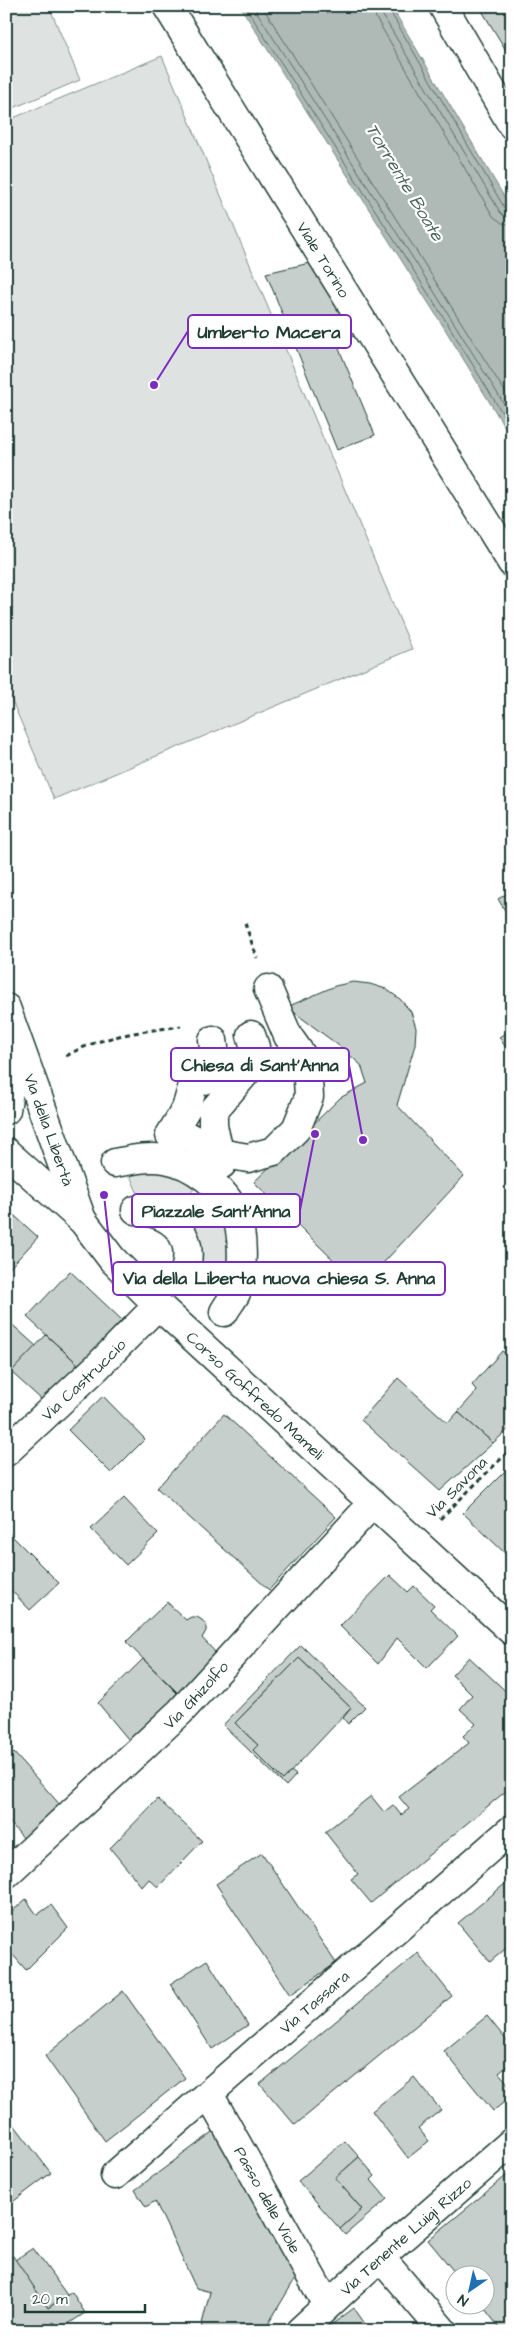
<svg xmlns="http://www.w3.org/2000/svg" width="518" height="2337" font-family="'Architects Daughter',sans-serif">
<rect width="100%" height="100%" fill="#fff"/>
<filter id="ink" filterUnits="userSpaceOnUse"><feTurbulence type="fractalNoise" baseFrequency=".02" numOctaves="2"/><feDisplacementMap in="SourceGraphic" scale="10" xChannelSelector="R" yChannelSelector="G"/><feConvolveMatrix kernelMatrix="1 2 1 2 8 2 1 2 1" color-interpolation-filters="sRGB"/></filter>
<g filter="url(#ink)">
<g fill="#dee3e2" stroke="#7e908b">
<polygon points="6,6 49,6 80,80 6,111"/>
<polygon points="162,56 412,649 54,799 6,687 6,121"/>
<polygon points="126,1166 162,1169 198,1185 173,1212 142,1204"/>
<path d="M217 1206C226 1227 235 1253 229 1276 227 1282 222 1289 220 1294L194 1268 190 1233Z"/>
</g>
<polygon fill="#afbab7" stroke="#758883" points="240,6 391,6 512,210 512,439 445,329"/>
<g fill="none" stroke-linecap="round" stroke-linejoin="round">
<g stroke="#596f68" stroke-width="1">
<polyline points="245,6 449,326 512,429"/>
<polyline points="253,6 454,323 512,417"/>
<polyline points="262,6 512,403"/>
<polyline points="373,6 376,18 493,216 502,223 512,225"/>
<polyline points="381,6 382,14 500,212 505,217 512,218"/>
<polyline points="387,6 505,209 512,212"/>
</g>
</g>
<g fill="#c7cfcc" stroke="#1f3d34">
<polygon points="479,6 512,6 512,60"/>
<polygon points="310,263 356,335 337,344 375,435 337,450 266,273"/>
<polygon points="512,891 512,922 498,899"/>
<polygon points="353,982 370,984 386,989 400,999 411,1012 416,1028 415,1045 397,1105 464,1176 361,1287 254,1182 340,1098 367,1083 361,1065 338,1045 287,1007 335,986"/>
<polygon points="512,1029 512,1057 499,1037"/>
<polygon points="6,1208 38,1237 6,1272"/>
<polygon points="70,1271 122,1320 80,1366 27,1317"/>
<polygon points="6,1319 36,1346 8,1376 6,1374"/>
<polygon points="46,1335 80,1366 42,1400 11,1372"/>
<polygon points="502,1351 510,1356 512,1355 512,1426 493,1443 458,1412 477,1391 472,1385"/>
<polygon points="398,1378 448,1423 458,1412 493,1443 440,1491 361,1420"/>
<polygon points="103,1396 145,1439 111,1473 68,1430"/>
<polygon points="224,1414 336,1517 269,1590 157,1488"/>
<polygon points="507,1469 512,1474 512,1560 463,1513"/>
<polygon points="124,1498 158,1534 126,1565 91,1529"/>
<polygon points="6,1530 59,1583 30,1610 6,1585"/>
<polygon points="390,1575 408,1592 414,1586 434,1605 430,1609 458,1636 427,1668 397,1638 378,1664 340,1626"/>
<polygon points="167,1602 186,1620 191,1617 197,1617 202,1620 206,1625 206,1631 202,1638 218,1655 179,1694 126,1642"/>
<polygon points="301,1645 365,1707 348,1724 343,1718 351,1708 299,1658 235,1723 258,1745 253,1750 283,1780 291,1771 296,1775 286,1786 223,1725"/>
<polygon points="469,1657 512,1697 512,1786 371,1903 351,1879 358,1874 325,1832 371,1796 384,1812 393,1805 401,1815 409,1809 399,1797 469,1743 463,1736 476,1724 460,1709 472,1695 452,1675"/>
<polygon points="299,1658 351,1708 283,1780 253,1750 258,1745 235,1723"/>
<polygon points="143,1659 179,1695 133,1745 98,1703"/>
<polygon points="14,1753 62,1807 25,1840 6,1818 6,1760"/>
<polygon points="158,1799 202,1841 158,1887 149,1879 142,1887 110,1848"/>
<polygon points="262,1853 336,1963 290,1995 216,1884"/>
<polygon points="512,1878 512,1943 490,1962 458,1923"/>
<polygon points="26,1899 37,1915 51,1905 68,1928 26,1970 6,1947 6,1917"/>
<polygon points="418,1953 452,1996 295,2125 260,2084"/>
<polygon points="207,1960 248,2025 212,2049 170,1984"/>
<polygon points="123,1991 185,2078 105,2141 45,2056"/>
<polygon points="487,2016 512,2047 512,2062 499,2073 512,2088 512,2096 493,2111 444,2051"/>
<polygon points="414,2077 441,2110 418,2128 429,2141 408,2158 372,2111"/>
<polygon points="6,2114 51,2173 6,2207"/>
<polygon points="213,2132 227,2136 301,2269 264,2331 214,2331 201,2328 210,2292 196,2288 155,2201 146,2207 135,2190"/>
<polygon points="345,2141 359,2157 335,2178 362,2209 340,2229 298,2181"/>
<polygon points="359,2157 375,2176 371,2180 387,2199 345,2235 340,2229 362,2209 335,2178"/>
<polygon points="512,2171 512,2331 502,2331 481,2304 486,2304 486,2274 456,2274 428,2240"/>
<polygon points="33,2248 67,2295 48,2308 15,2260"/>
<polygon points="13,2256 48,2308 72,2292 85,2313 59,2330 54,2322 42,2331 6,2331 6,2260"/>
<polygon points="354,2308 370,2331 323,2331 350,2311"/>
</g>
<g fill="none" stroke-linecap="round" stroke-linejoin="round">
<g stroke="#1f3d34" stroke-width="31">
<g id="street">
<path d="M213 1040C215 1053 218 1073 204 1080 200 1082 196 1082 193 1085L186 1109 170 1135 189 1137 219 1153 248 1158 274 1151 296 1129 309 1097 307 1063 288 1036 268 989"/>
<path d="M115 1163C131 1160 148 1156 165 1159 191 1163 225 1188 235 1213 244 1233 244 1273 236 1293 233 1299 227 1306 224 1312"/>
<polyline points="222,1164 213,1126 213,1111 254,1063 255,1047 251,1035"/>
<path d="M136 1210C173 1213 197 1236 184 1274"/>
<path id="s1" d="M6 1452 97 1367 158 1305"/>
<path id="s2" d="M6 1874 180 1712 373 1503"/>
<path id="s3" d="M209 2094 327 2305"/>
<path id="s4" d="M115 2175 512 1829"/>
<polyline points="380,2257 443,2331"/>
<path id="s5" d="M300 2331 380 2257 512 2142"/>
</g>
</g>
<g stroke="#1f3d34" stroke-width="31">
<g id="secondary">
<path id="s6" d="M167 6 512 563"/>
<polyline points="443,6 512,125"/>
</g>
</g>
<g stroke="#1f3d34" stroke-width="31">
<g id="primary">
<path id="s7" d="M6 1008 81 1217"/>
<polyline points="6,1047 12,1071 6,1110"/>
<path id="s8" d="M6 1152 83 1221 112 1259 158 1305 512 1631"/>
</g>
</g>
<g stroke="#1f3d34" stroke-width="3" stroke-dasharray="5 4" stroke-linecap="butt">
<polyline points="245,923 257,958"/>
<path d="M66 1056C103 1035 140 1032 181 1026"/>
<polyline points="440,1519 512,1448"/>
</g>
<use href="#street" stroke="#fff" stroke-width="28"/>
<use href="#secondary" stroke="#fff" stroke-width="28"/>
<use href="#primary" stroke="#fff" stroke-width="28"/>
</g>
</g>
<g text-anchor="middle" stroke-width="4.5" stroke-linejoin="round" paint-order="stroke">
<g font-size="16" fill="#1f3d34" stroke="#fff">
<text dy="6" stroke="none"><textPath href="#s6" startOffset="298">Viale Torino</textPath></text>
<text dy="6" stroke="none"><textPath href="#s7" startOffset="129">Via della Libertà</textPath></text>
<text dy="6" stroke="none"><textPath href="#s1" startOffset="106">Via Castruccio</textPath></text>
<text dy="6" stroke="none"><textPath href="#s8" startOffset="349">Corso Goffredo Mameli</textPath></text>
<text transform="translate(456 1487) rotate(-45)" y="6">Via Savona</text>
<text dy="6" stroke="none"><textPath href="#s2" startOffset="261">Via Ghizolfo</textPath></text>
<text dy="6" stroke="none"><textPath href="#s4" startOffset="264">Via Tassara</textPath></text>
<text dy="6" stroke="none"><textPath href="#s3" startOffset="121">Passo delle Viole</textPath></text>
<text dy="6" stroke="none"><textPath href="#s5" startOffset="142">Via Tenente Luigi Rizzo</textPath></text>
</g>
<g font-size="18" font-style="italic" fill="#4a625b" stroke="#fff">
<text transform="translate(405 182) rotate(59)" y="6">Torrente Boate</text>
</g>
</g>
<path fill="none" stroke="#7b2cbf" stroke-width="2" d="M154 385L188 331M363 1140L349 1065M315 1134L300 1210M104 1195L113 1278"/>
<g fill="#7b2cbf" stroke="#fff" stroke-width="2">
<circle cx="154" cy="385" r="5"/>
<circle cx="363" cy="1140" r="5"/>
<circle cx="315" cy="1134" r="5"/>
<circle cx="104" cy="1195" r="5"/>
</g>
<g fill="#fff" stroke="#7b2cbf" stroke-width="2">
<rect x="188" y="315" width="163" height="33" rx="5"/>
<rect x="171" y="1048" width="178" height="33" rx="5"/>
<rect x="132" y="1194" width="168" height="33" rx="5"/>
<rect x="113" y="1262" width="332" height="33" rx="5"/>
</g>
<g font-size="18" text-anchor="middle" font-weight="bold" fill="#1f3d34">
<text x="269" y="338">Umberto Macera</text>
<text x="260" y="1071">Chiesa di Sant'Anna</text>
<text x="216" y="1217">Piazzale Sant'Anna</text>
<text x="279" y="1284">Via della Liberta nuova chiesa S. Anna</text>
</g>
<rect width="518" height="2337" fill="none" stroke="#fff" stroke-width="25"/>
<rect x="12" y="12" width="493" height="2312" fill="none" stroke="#1f3d34" stroke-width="2" filter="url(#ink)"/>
<g transform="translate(470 2290) rotate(214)"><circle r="24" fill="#ffffff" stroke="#a5b1ae"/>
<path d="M0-4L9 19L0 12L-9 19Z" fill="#1f6fb2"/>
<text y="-8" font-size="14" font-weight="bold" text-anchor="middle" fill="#1f3d34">N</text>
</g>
<path d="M25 2304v8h120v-8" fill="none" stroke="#1f3d34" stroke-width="2.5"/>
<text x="32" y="2304" font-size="15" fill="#1f3d34" stroke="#ffffff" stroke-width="4" paint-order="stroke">20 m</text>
</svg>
